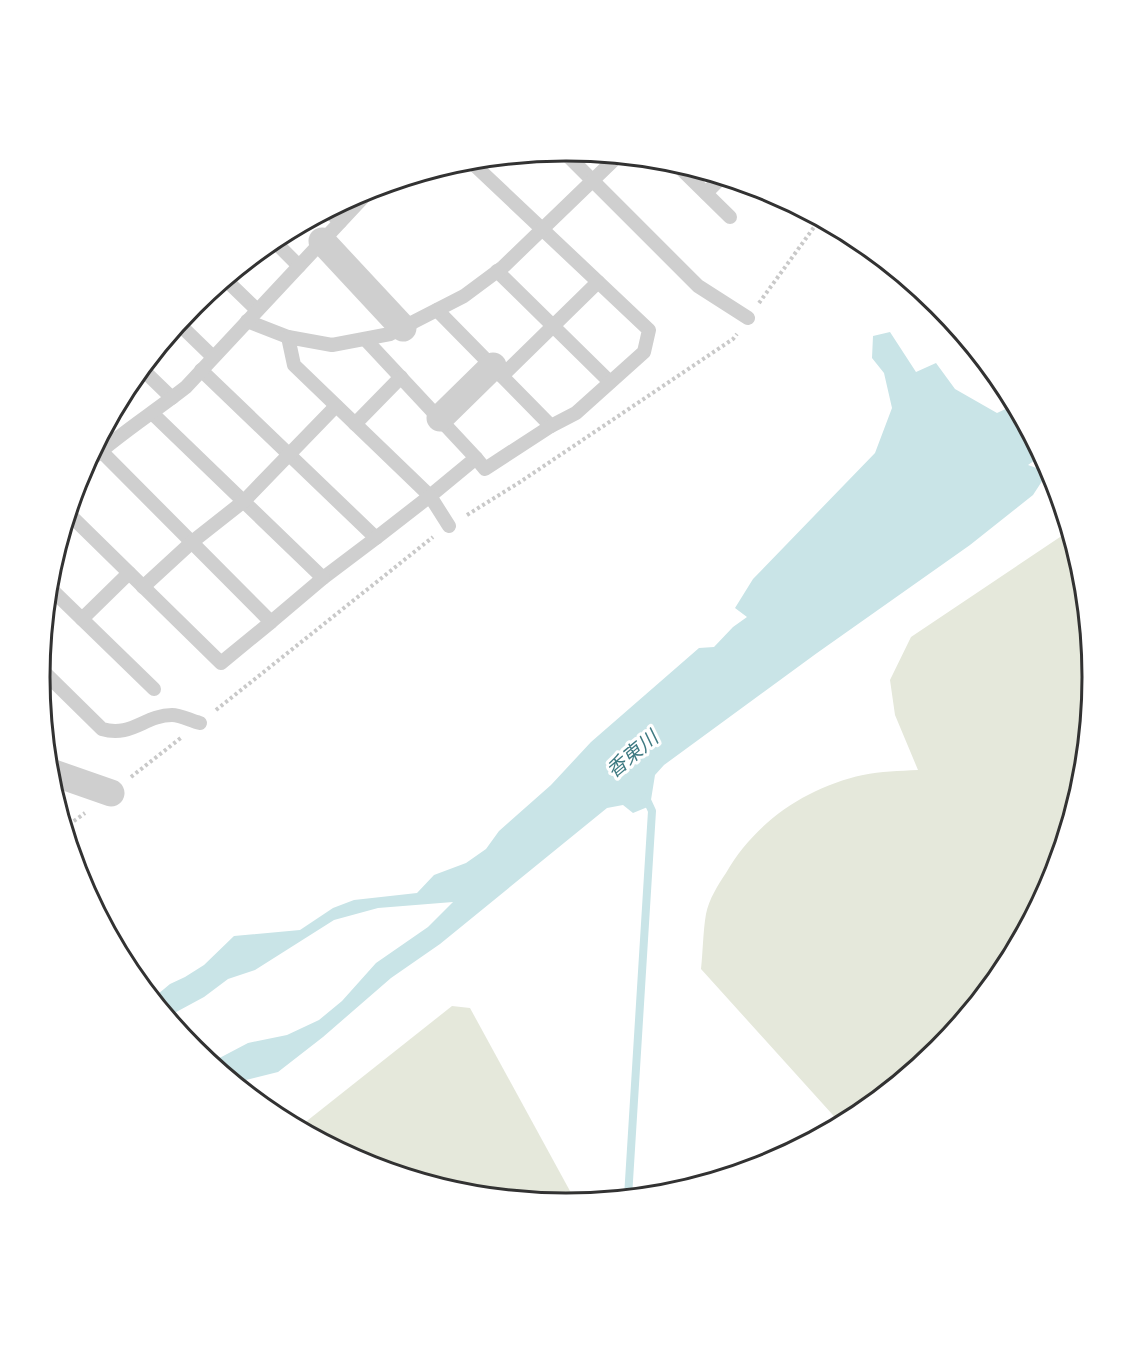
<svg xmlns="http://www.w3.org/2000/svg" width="1131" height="1354" font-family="'Varela Round','Noto Sans JP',sans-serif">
<rect width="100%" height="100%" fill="#fff"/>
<g fill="#e5e8db">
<path d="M1069 531 1082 575 1092 677 1082 780 1052 879 1003 970 938 1050 858 1115 841 1124 701 969C703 951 703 931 706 914 709 899 718 885 726 873 755 822 807 787 863 775 881 771 899 771 918 770L895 715 890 680 911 637Z"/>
<polygon points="452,1006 470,1008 576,1202 565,1203 462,1193 364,1163 298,1128"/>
</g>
<polygon fill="#c9e4e7" points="890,332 916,372 936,363 955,389 997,413 1014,405 1041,456 1028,465 1048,472 1033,495 970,545 817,653 664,765 655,775 650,806 633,813 623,805 607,808 440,944 391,978 323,1037 278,1072 234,1083 210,1063 248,1043 287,1035 319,1020 342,1001 376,963 428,927 453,902 378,908 334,920 255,970 228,979 204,997 167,1017 152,999 170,984 185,977 204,965 234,936 300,930 333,908 354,900 417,893 434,875 466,863 486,849 499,831 551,785 591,742 699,648 714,647 733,627 747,617 735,608 753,579 875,453 892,408 884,373 872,358 873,336"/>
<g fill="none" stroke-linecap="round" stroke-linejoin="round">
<polyline stroke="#c9e4e7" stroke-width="8" points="628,1197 652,811 646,798"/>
<g stroke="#c9c9c9" stroke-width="4" stroke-dasharray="3 3" stroke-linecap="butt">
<polyline points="759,303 820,219"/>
<polyline points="467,515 520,482 733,339 737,334"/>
<polyline points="216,710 433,537"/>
<polyline points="131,777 182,737"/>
<polyline points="64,828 85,813"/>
</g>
<g stroke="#cfcfcf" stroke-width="14">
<polyline points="563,151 698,286 748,318"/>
<polyline points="675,163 730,217"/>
<polyline points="706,193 722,177"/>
<polyline points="328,210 340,222"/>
<polyline points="273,240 299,266"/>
<polyline points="497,271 610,382"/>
<polyline points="225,279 257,310"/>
<polyline points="437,310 551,426 576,413 644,352 649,330 469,160"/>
<polyline points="247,321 288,337 332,345 390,334 464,296 503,267 618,156"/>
<polyline points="178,323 213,357"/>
<polyline points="288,337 294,365 430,496 476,458 365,339"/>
<polyline points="141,368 172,398"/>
<polyline points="201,370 376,538 430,496 449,526"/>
<polyline points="502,376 598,282"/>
<polyline points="153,414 323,578 376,538"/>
<polyline points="355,424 401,377"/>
<polyline points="98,440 100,450 271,622 323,578"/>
<polyline points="476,458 485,469 551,426"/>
<path d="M85 465C116 436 153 413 186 387L372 188"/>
<polyline points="68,513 221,663 271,622"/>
<polyline points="48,586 154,689"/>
<polyline points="143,587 192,542 244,501 336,406"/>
<polyline points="82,619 129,573"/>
<path d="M40 668 102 729C131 738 145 715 172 715 181 715 191 721 200 723"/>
</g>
<g stroke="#cfcfcf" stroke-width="27">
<polyline points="322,241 403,328"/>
<polyline points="440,418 493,366"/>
<polyline points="48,771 111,793"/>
</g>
</g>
<g text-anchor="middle" stroke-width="6" stroke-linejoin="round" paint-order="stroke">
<g font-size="20" font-style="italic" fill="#3f7a82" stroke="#fff">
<text transform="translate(632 754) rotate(-40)" y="7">香東川</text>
</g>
</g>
<path d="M0 0H1131V1354H0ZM50 677a516 516 0 1 1 1032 0a516 516 0 1 1-1032 0Z" fill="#fff" fill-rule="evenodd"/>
<path fill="none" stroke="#323232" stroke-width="3" d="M50 677a516 516 0 1 1 1032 0a516 516 0 1 1-1032 0Z"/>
</svg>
